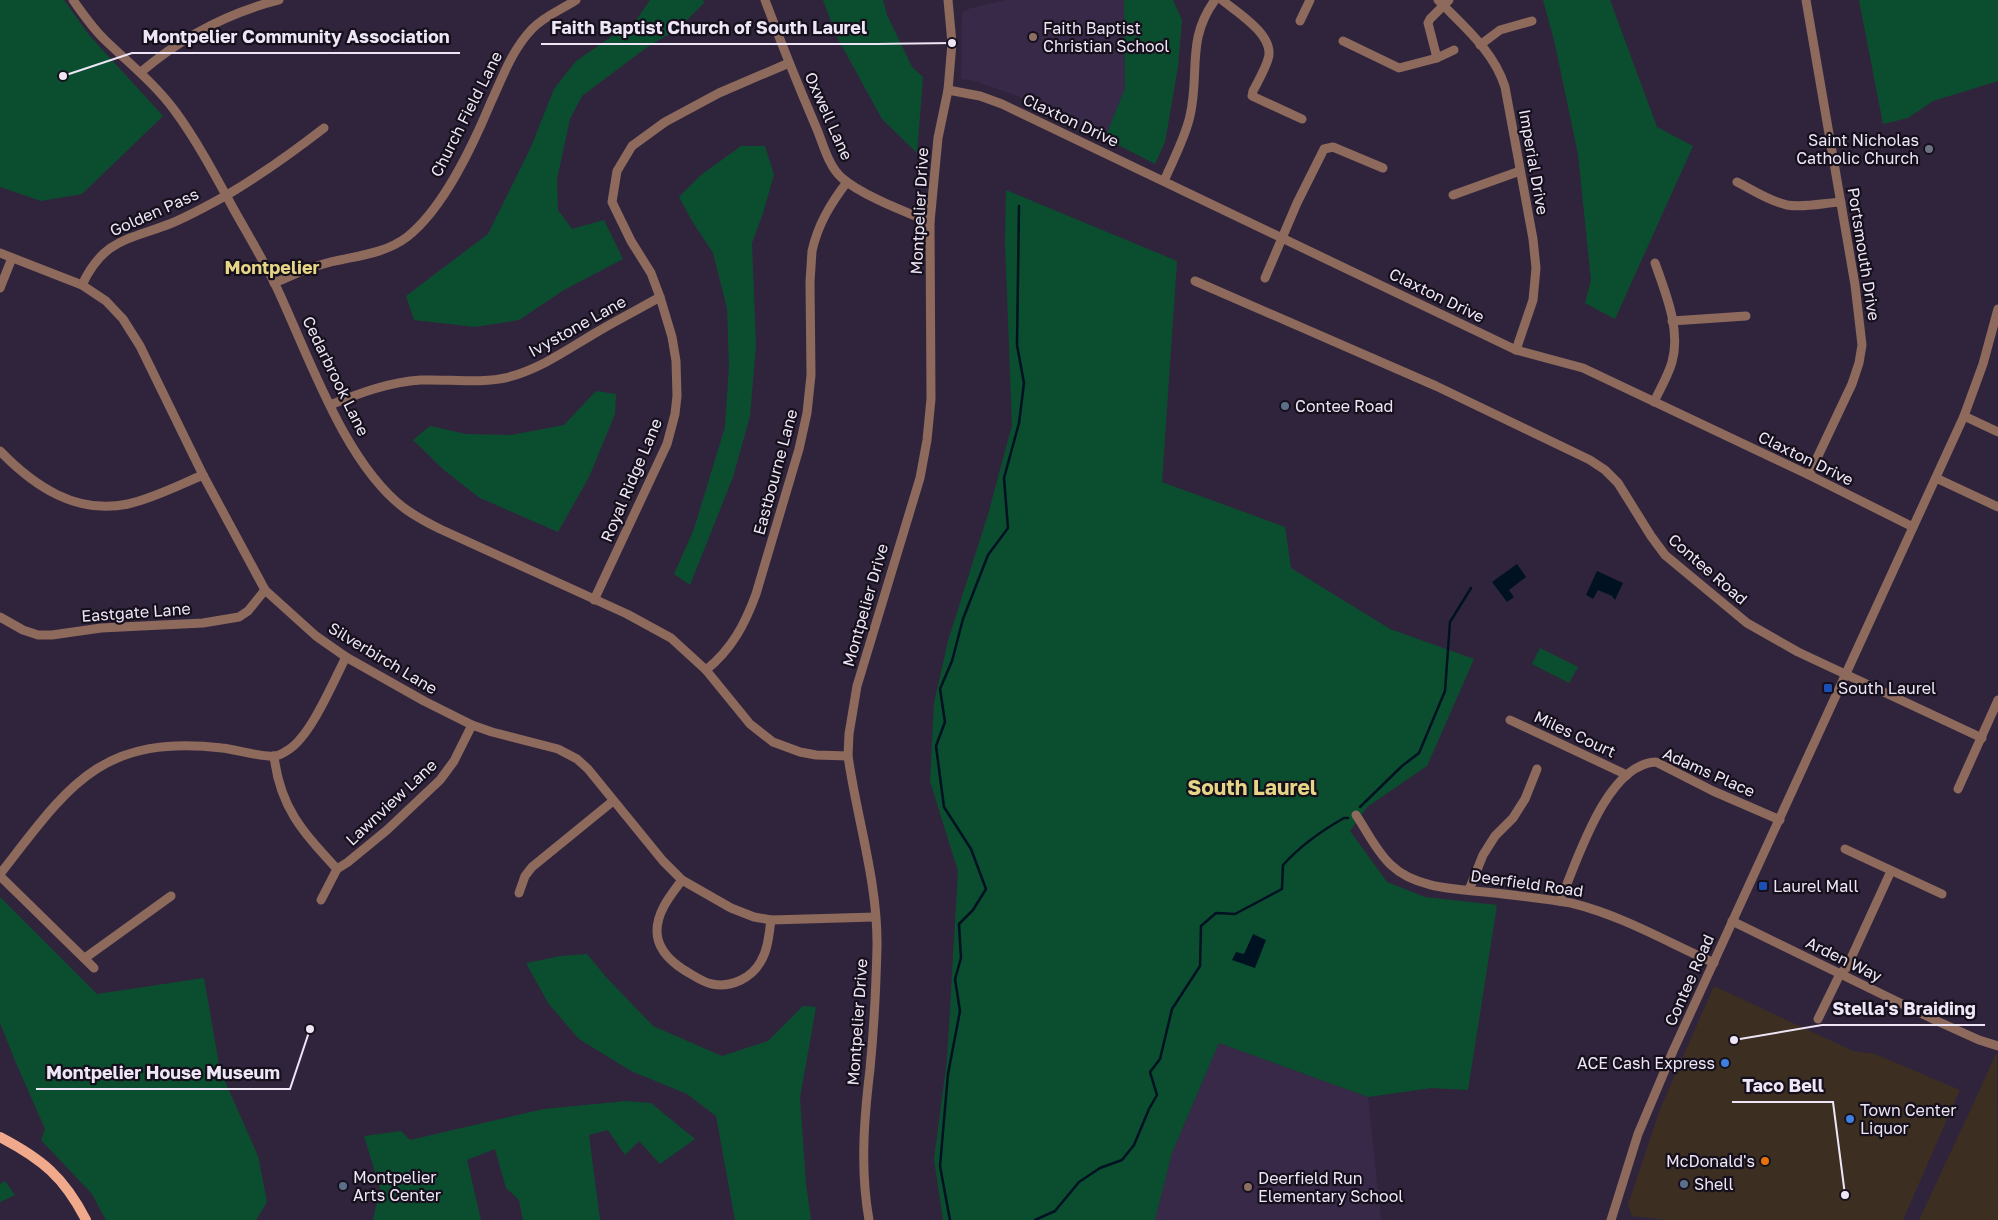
<svg xmlns="http://www.w3.org/2000/svg" width="1998" height="1220" font-family="'Golos Text',sans-serif">
<rect width="100%" height="100%" fill="#30243d"/>
<g fill="#3c2f21">
<polygon points="1714,986 1853,1051 1875,1054 1960,1090 1903,1220 1668,1220 1632,1216 1628,1205 1661,1107"/>
<polygon points="1997,1052 1998,1220 1919,1220 1976,1098"/>
</g>
<g fill="#392949">
<polygon points="1005,0 1124,0 1125,88 1105,138 1018,96 975,81 961,79 962,13 968,9"/>
<polygon points="1219,1043 1368,1097 1381,1220 1155,1220 1172,1153"/>
</g>
<g fill="#0b4e2f">
<polygon points="0,0 64,0 89,35 163,116 82,194 41,201 0,187"/>
<polygon points="650,0 703,0 704,3 679,28 646,48 582,96 570,119 557,179 558,210 572,229 604,220 623,259 564,290 519,320 475,327 414,320 406,296 488,234 531,147 554,89 576,61 637,19"/>
<polygon points="823,0 883,0 887,15 912,67 923,77 917,153 882,119 837,37"/>
<polygon points="1124,0 1173,0 1182,20 1178,67 1165,142 1155,164 1105,138 1125,88"/>
<polygon points="1543,0 1610,0 1657,127 1693,146 1615,319 1585,303 1591,280 1578,154 1554,40"/>
<polygon points="1859,0 1998,0 1998,81 1933,101 1908,118 1883,124"/>
<polygon points="741,146 765,146 774,175 763,213 752,243 756,346 750,416 733,477 690,585 674,574 694,529 725,427 729,366 727,308 713,253 692,221 679,197 701,175"/>
<polygon points="1006,190 1177,261 1162,482 1285,527 1291,568 1390,629 1474,659 1427,766 1367,807 1350,831 1387,882 1425,897 1497,905 1468,1090 1432,1088 1368,1097 1219,1043 1172,1153 1155,1220 943,1220 934,1159 947,1060 958,871 930,781 934,703 948,641 989,511 1012,425 1005,242"/>
<polygon points="596,391 616,394 615,414 589,477 558,532 480,498 445,471 413,440 430,426 466,434 511,435 564,425"/>
<polygon points="1540,648 1578,667 1569,683 1532,664"/>
<polygon points="0,897 97,994 204,978 220,1070 258,1156 267,1202 256,1220 106,1220 92,1194 41,1140 45,1129 16,1063 0,1023"/>
<polygon points="587,954 606,977 653,1026 722,1056 768,1041 803,1006 816,1007 800,1098 806,1184 811,1220 735,1220 716,1116 687,1094 631,1071 579,1039 548,1003 526,963 561,956"/>
<polygon points="626,1101 651,1103 695,1139 660,1164 639,1141 625,1155 608,1130 589,1135 600,1220 523,1220 519,1200 506,1188 495,1149 467,1160 481,1220 373,1220 380,1188 364,1136 401,1131 410,1140 544,1109"/>
<polygon points="5,1181 15,1195 0,1202 0,1184"/>
</g>
<g fill="#012">
<polygon points="1517,564 1526,577 1509,590 1514,597 1507,602 1492,582"/>
<polygon points="1597,571 1623,583 1615,600 1612,596 1598,590 1593,599 1586,595"/>
<polygon points="1253,934 1266,940 1255,968 1232,960 1236,952 1244,954"/>
</g>
<g fill="none" stroke-linecap="round" stroke-linejoin="round">
<g stroke="#012" stroke-width="2.5">
<polyline points="1360,807 1402,766 1419,753 1445,691 1450,622 1471,588"/>
<polyline points="950,1220 940,1166 948,1074 960,1011 955,979 961,958 959,924 973,910 986,889 971,849 944,807 936,746 945,722 940,689 952,661 963,619 988,555 1008,528 1004,478 1019,423 1024,383 1017,345 1019,206"/>
<path d="M1035 1220 1055 1211 1079 1182 1100 1168 1122 1160 1134 1145 1149 1109 1157 1095 1150 1072 1160 1059 1172 1009 1200 966 1201 926 1216 913 1235 914 1282 889 1283 865C1301 845 1321 831 1344 818H1348"/>
</g>
<g stroke="#8d6a5c" stroke-width="9">
<path d="M73 0C83 14 93 29 106 41 130 64 155 84 175 111 197 141 215 175 233 208 247 233 262 258 275 284 308 353 343 461 404 508 415 516 428 523 440 529L627 614 671 638 706 670 750 724 773 742 800 752 816 755 848 756"/>
<path d="M765 0C781 43 798 85 816 127 823 143 828 166 842 178 861 195 906 212 930 222"/>
<path d="M1222 0C1237 12 1276 36 1268 59 1265 70 1258 81 1253 91L1252 96 1302 119"/>
<path d="M1438 0C1463 26 1494 51 1505 87L1533 239 1536 268 1533 300 1516 350"/>
<polyline points="1806,0 1855,285 1862,345 1859,363 1852,384 1809,475"/>
<polyline points="1300,21 1310,0"/>
<polyline points="1343,41 1399,68 1437,58 1454,50"/>
<polyline points="1480,45 1500,30 1532,21"/>
<polyline points="1437,58 1428,23 1430,19 1449,0"/>
<path d="M141 72C182 37 227 13 279 0"/>
<polyline points="948,90 980,96 1002,104 1516,350 1583,368 1809,475 1913,527"/>
<path d="M1164 181C1173 160 1185 138 1190 116 1200 73 1186 39 1215 0"/>
<path d="M1737 182C1753 190 1769 201 1787 205 1804 208 1824 203 1841 202"/>
<polyline points="1453,195 1520,171"/>
<polyline points="0,253 82,285 106,301 123,319 140,346 203,475 265,590 316,636 346,657 424,701 472,725 492,732 558,749 577,759 588,769 663,861 682,880 731,908 754,917 771,920 875,917"/>
<polyline points="1265,278 1297,203 1324,149 1333,147 1383,168"/>
<polyline points="1195,281 1436,386 1590,460 1605,470 1618,483 1651,536 1665,555 1747,623 1798,652 1982,738"/>
<path d="M274 283C289 277 305 269 320 265 349 256 382 256 407 237 444 208 473 145 491 102 503 76 512 50 532 29 544 16 561 10 576 0"/>
<path d="M82 285C104 238 129 240 172 223 191 215 209 205 227 195 261 175 293 152 324 128"/>
<polyline points="0,288 12,258"/>
<polyline points="1672,321 1746,316"/>
<path d="M1654 402C1660 389 1668 376 1672 362 1681 330 1666 294 1655 263"/>
<path d="M330 405C360 393 389 382 421 380 451 379 480 384 509 377 542 368 568 349 597 332 617 320 639 309 660 297"/>
<polyline points="1964,416 1998,432"/>
<path d="M0 451C34 486 76 515 128 504 154 498 179 485 203 475"/>
<polyline points="1936,478 1998,507"/>
<polyline points="594,600 667,444 675,414 677,396 676,361 672,337 660,297 651,273 631,241 612,202 617,171 632,146 665,122 719,93 789,63"/>
<polyline points="0,617 23,630 38,635 52,635 101,628 203,623 239,617 248,611 265,590"/>
<path d="M706 670C732 649 745 624 756 594L799 449 807 413 811 375 810 282 812 251C818 224 831 203 847 182"/>
<polyline points="1510,720 1627,775"/>
<path d="M274 756C280 808 303 832 337 869"/>
<polyline points="1958,789 1998,700"/>
<path d="M1356 815C1367 831 1376 851 1391 865 1417 890 1462 889 1495 893 1521 896 1546 899 1571 903 1621 915 1667 942 1714 963"/>
<polyline points="1845,849 1942,894"/>
<polyline points="337,869 348,862 387,830 440,780 454,761 472,725"/>
<path d="M0 874C68 787 99 734 222 748 233 749 265 758 274 756 278 756 285 752 288 750 311 736 333 682 346 657"/>
<polyline points="0,876 94,968"/>
<path d="M682 880C671 895 657 911 657 931 657 949 670 961 684 970 693 975 702 982 712 984 731 988 752 978 761 961 768 949 769 934 771 920"/>
<polyline points="1469,890 1483,855 1495,836 1513,818 1525,799 1537,769"/>
<polyline points="519,893 525,876 532,867 613,801"/>
<polyline points="321,900 337,869"/>
<path d="M1560 901C1577 862 1606 764 1656 762L1713 791 1780 820"/>
<polyline points="1732,921 1937,1021 1979,1040 1998,1046"/>
<polyline points="85,958 171,896"/>
<polyline points="1818,1019 1840,974 1847,967 1891,871"/>
<path d="M869 1220C860 1169 864 1119 870 1069 874 1028 876 987 877 947 878 883 857 819 848 756L849 734 857 686 920 478 927 440 931 399 930 222 938 138 948 90 952 43 948 0"/>
<polyline points="1611,1220 1638,1134 1673,1051 1964,416 1983,364 1998,309"/>
</g>
<path stroke="#f1a98b" stroke-width="10" d="M0 1137C42 1159 64 1177 86 1220"/>
</g>
<g fill="#8d6e63" stroke="#15101b" stroke-width="2">
<circle cx="1033" cy="37" r="5"/>
<circle cx="1248" cy="1187" r="5"/>
</g>
<circle fill="#6b7280" stroke="#15101b" stroke-width="2" cx="1929" cy="149" r="5"/>
<g fill="#5c6f8a" stroke="#15101b" stroke-width="2">
<circle cx="1285" cy="406" r="5"/>
<circle cx="1684" cy="1184" r="5"/>
<circle cx="343" cy="1186" r="5"/>
</g>
<g fill="#1a4fb4" stroke="#15101b" stroke-width="2">
<rect x="1823" y="683" width="10" height="10" rx="2.5"/>
<rect x="1758" y="881" width="10" height="10" rx="2.5"/>
</g>
<g fill="#3f7fe0" stroke="#15101b" stroke-width="2">
<circle cx="1725" cy="1063" r="5"/>
<circle cx="1850" cy="1119" r="5"/>
</g>
<circle fill="#e8710a" stroke="#15101b" stroke-width="2" cx="1765" cy="1161" r="5"/>
<g text-anchor="middle" stroke-width="4.5" stroke-linejoin="round" paint-order="stroke">
<g font-size="16" fill="#eee6f7" stroke="#15101b" text-anchor="start">
<text x="1043" y="34">Faith Baptist<tspan x="1043" dy="18">Christian School</tspan></text>
<text x="1919" y="146" text-anchor="end">Saint Nicholas<tspan x="1919" dy="18">Catholic Church</tspan></text>
<text x="1295" y="412">Contee Road</text>
<text x="1838" y="694">South Laurel</text>
<text x="1773" y="892">Laurel Mall</text>
<text x="1715" y="1069" text-anchor="end">ACE Cash Express</text>
<text x="1860" y="1116">Town Center<tspan x="1860" dy="18">Liquor</tspan></text>
<text x="1755" y="1167" text-anchor="end">McDonald's</text>
<text x="353" y="1183">Montpelier<tspan x="353" dy="18">Arts Center</tspan></text>
<text x="1258" y="1184">Deerfield Run<tspan x="1258" dy="18">Elementary School</tspan></text>
<text x="1694" y="1190">Shell</text>
</g>
<g font-size="16" fill="#eee6f7" stroke="#15101b">
<text transform="translate(466 114) rotate(-63)" y="6">Church Field Lane</text>
<text transform="translate(829 116) rotate(66)" y="6">Oxwell Lane</text>
<text transform="translate(1071 120) rotate(25)" y="6">Claxton Drive</text>
<text transform="translate(1534 162) rotate(80)" y="6">Imperial Drive</text>
<text transform="translate(919 211) rotate(-87)" y="6">Montpelier Drive</text>
<text transform="translate(154 212) rotate(-24)" y="6">Golden Pass</text>
<text transform="translate(1864 254) rotate(81)" y="6">Portsmouth Drive</text>
<text transform="translate(1437 295) rotate(26)" y="6">Claxton Drive</text>
<text transform="translate(577 326) rotate(-29)" y="6">Ivystone Lane</text>
<text transform="translate(336 376) rotate(64)" y="6">Cedarbrook Lane</text>
<text transform="translate(1806 458) rotate(26)" y="6">Claxton Drive</text>
<text transform="translate(775 472) rotate(-75)" y="6">Eastbourne Lane</text>
<text transform="translate(631 480) rotate(-67)" y="6">Royal Ridge Lane</text>
<text transform="translate(1708 569) rotate(41)" y="6">Contee Road</text>
<text transform="translate(865 605) rotate(-74)" y="6">Montpelier Drive</text>
<text transform="translate(136 612) rotate(-4)" y="6">Eastgate Lane</text>
<text transform="translate(383 658) rotate(31)" y="6">Silverbirch Lane</text>
<text transform="translate(1575 734) rotate(25)" y="6">Miles Court</text>
<text transform="translate(1709 772) rotate(24)" y="6">Adams Place</text>
<text transform="translate(391 802) rotate(-43)" y="6">Lawnview Lane</text>
<text transform="translate(1527 883) rotate(8)" y="6">Deerfield Road</text>
<text transform="translate(1844 959) rotate(26)" y="6">Arden Way</text>
<text transform="translate(1689 980) rotate(-66)" y="6">Contee Road</text>
<text transform="translate(857 1022) rotate(-86)" y="6">Montpelier Drive</text>
</g>
<g font-size="18" font-weight="bold" fill="#e6d587" stroke="#15101b">
<text x="272" y="274">Montpelier</text>
</g>
<g font-size="21" font-weight="bold" fill="#e6d587" stroke="#15101b">
<text x="1252" y="795">South Laurel</text>
</g>
</g>
<path fill="none" stroke="#eee6f7" stroke-width="2" d="M952 43L877 44H541M63 76L132 53H460M1734 1040L1822 1025H1985M310 1029L290 1089H36M1845 1195L1833 1102H1732"/>
<g fill="#eee6f7" stroke="#15101b" stroke-width="2">
<circle cx="952" cy="43" r="5"/>
<circle cx="63" cy="76" r="5"/>
<circle cx="1734" cy="1040" r="5"/>
<circle cx="310" cy="1029" r="5"/>
<circle cx="1845" cy="1195" r="5"/>
</g>
<g font-size="18" text-anchor="middle" font-weight="bold" fill="#eee6f7" stroke="#15101b" stroke-width="4.5" stroke-linejoin="round" paint-order="stroke">
<text x="709" y="34">Faith Baptist Church of South Laurel</text>
<text x="296" y="43">Montpelier Community Association</text>
<text x="1904" y="1015">Stella's Braiding</text>
<text x="163" y="1079">Montpelier House Museum</text>
<text x="1783" y="1092">Taco Bell</text>
</g>
</svg>
